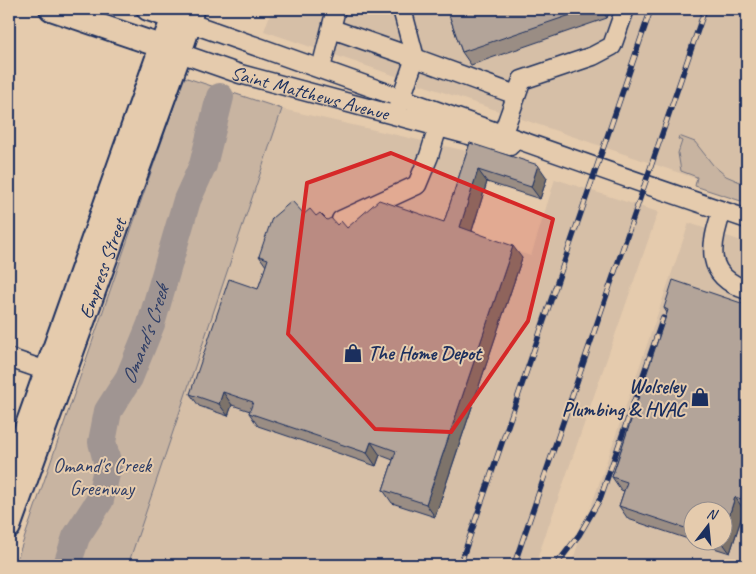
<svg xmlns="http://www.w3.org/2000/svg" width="756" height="574" font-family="Caveat,sans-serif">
<rect width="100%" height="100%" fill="#e5cbad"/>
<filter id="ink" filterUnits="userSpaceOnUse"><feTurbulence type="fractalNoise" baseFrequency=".02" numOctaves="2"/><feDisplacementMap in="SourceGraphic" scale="10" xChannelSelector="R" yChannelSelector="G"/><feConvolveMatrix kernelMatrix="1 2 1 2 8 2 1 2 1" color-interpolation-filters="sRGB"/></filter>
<g filter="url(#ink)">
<g fill="#d6bfa7" fill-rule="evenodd">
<polygon points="272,9 747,9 747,196 264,31"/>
<polygon points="282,109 480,154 454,233 531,256 555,179 658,212 535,565 127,565 243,218"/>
<path d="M689 223 747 243V565H571ZM694 512H724V542H694Z"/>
</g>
<g fill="#c8b4a1" stroke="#727280">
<polygon points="184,77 282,109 128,565 15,565"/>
<polygon points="679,136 695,142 713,165 726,176 747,185 747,203 695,186 697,177 681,171 678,153 682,141 678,139"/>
</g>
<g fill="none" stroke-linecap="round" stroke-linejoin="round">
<path stroke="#a09592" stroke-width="28" id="s1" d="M67 565 76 537 100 500 108 465 102 442 108 411 129 378 151 324 187 200 203 165 220 97"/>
<g stroke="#1b2f5e" stroke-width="21">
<g id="minor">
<polyline points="402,9 415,58"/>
<path d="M190 23C376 88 561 157 747 219"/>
<polyline points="332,29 415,58"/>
<path id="s2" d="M180 53 240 74 510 146"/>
<polyline points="321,68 336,9"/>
<polyline points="398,107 415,58 516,95"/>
<polyline points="499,144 522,80 593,56 612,46 625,9"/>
<path d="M722 211C710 246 704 276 747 290"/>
<polyline points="341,220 417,185 429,156 441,117"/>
<polyline points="9,358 58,375"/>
</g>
</g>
<g stroke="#1b2f5e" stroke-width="26">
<g id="major">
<polyline points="51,9 175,51"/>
<polyline points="148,9 187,22"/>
<polyline points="9,476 157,58 173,18 181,9"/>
<path id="s3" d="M9 527 180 53 190 23 192 9"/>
</g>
</g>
<use href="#minor" stroke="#e5cbad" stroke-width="18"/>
<use href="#major" stroke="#e5cbad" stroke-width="22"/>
<g stroke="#1b2f5e" stroke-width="5.5">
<g id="rail">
<polyline points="460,565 651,9"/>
<polyline points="514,565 705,9"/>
<polyline points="556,565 579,535 600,499 663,318"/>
</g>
</g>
<use href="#rail" stroke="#e5cbad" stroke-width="4" stroke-dasharray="11" stroke-linecap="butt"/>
</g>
<g fill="#9a8d84" stroke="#1b2f5e">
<polygon points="447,9 610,9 607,18 471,65 462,52"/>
<polygon points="470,143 547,178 540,199 487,182 472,231 522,258 435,517 392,503 383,490 393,460 380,455 376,466 258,426 249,413 250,411 232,405 228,416 199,406 190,394 258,289 266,266 259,256 304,214 316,216 337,225 347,228 444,222"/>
<polygon points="747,305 747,511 744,510 730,553 695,542 724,542 694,512 694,541 628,519 619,506 624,491 621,490 612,477 667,313 664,308"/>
</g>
<g fill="#7d736b" stroke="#1b2f5e">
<polygon points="601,9 610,9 607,18"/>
<polygon points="538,165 547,178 540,199 531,187"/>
<polygon points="478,170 487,182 469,240 460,227"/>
<polygon points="513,246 522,258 435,517 426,504"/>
<polygon points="223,392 232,405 228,416 219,404"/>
<polygon points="371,442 380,455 376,466 367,453"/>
<polygon points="747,480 747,509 741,499"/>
<polygon points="735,497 744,510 730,553 722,542 724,542 724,532"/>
</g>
<g fill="#b3a499" stroke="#1b2f5e">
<polygon points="447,9 588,9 462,52"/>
<polygon points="470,143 538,165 531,187 478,170 460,227 513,246 426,504 383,490 396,451 371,442 367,453 249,413 253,402 223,392 219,404 190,394 229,279 258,289 268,259 259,256 272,218 292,201 304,214 310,209 316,216 320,213 327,220 331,218 337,225 341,221 347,228 379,200 444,222"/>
<polygon points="673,280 747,305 747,480 741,499 735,497 724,532 724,512 694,512 694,531 619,506 627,482 612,477 668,310 664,308"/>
</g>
</g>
<path fill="#d62828" fill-opacity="0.2" stroke="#d62828" stroke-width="4" stroke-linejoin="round" d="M391 153 553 219 528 321 451 432 375 429 288 334 307 183Z"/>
<defs>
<g id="shop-bare" transform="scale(1.5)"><path d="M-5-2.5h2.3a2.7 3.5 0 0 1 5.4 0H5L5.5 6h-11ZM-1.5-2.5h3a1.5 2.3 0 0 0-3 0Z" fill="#1b2f5e" stroke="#e5cbad" stroke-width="2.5" paint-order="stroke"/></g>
</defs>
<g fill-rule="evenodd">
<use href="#shop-bare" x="353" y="353"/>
<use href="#shop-bare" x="700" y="397"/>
</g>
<g text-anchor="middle" stroke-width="4" stroke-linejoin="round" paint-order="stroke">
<g font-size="20" fill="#1b2f5e" stroke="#e5cbad">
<text dy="7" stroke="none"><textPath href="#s2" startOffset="136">Saint Matthews Avenue</textPath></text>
<text dy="7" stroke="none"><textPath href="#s3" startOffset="275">Empress Street</textPath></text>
</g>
<g font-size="20" font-weight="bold" fill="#1b2f5e" stroke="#e5cbad" text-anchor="start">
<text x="368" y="360">The Home Depot</text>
<text x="685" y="393" text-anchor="end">Wolseley<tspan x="685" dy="23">Plumbing &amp; HVAC</tspan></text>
</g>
<g font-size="20" fill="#2c3c65" stroke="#e5cbad">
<text x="102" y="472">Omand's Creek<tspan x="102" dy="23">Greenway</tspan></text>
</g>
<g font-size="21" font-style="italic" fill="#2f3e66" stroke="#e5cbad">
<text dy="7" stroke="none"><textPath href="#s1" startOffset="250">Omand's Creek</textPath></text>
</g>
</g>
<rect width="756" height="574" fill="none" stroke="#e5cbad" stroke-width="30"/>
<rect x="15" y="15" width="726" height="544" fill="none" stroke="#1b2f5e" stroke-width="2" filter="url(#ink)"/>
<g transform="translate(708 526) rotate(16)"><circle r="24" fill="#e5cbad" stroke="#948d8d"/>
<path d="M0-4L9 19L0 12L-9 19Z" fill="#1b2f5e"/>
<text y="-8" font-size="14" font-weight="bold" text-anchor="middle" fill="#1b2f5e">N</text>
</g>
</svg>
